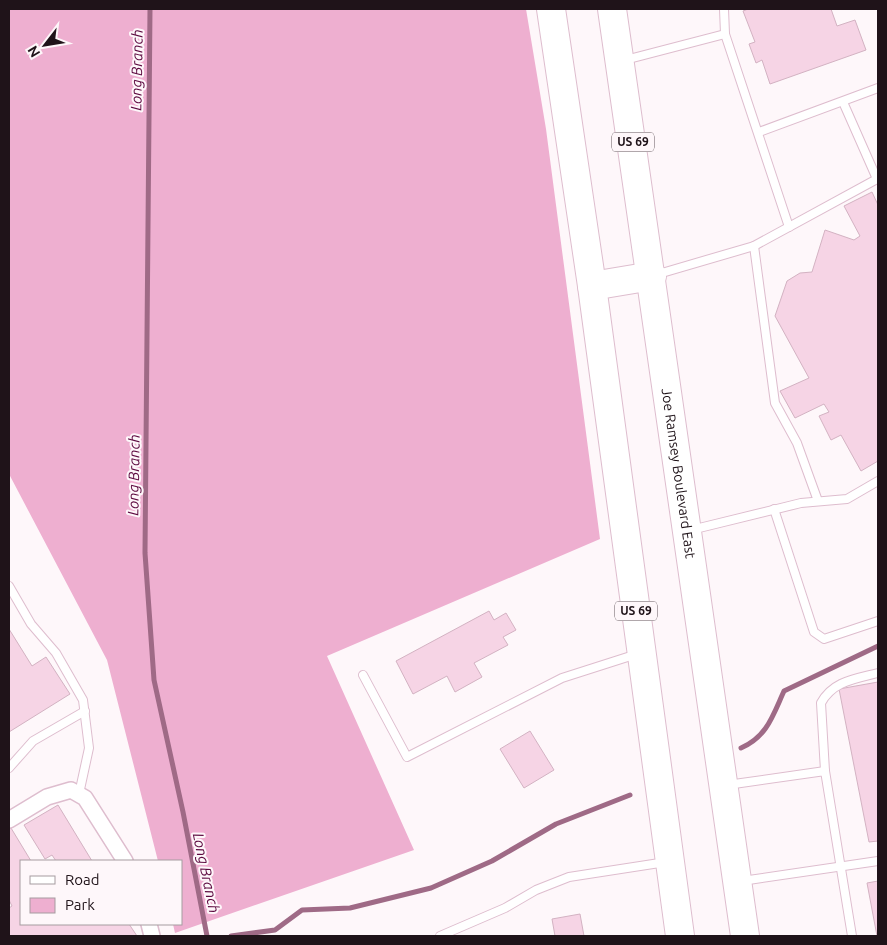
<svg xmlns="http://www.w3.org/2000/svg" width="887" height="945" font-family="Ubuntu,sans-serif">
<rect width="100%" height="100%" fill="#fef7fa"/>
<polygon fill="#eeafd0" points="9,9 526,9 546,129 600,539 327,656 414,850 175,933 173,924 181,924 181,861 158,861 107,660 9,474"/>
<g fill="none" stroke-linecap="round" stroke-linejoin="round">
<g stroke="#9f6a86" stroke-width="5">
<polyline points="150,9 145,553 154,680 183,812 207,936"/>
<path d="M741 748C767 737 773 715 784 691L878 646"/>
<polyline points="231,936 275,930 302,910 350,908 431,888 492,861 556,824 630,795"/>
</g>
</g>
<g fill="#f6d4e5" stroke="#d3b2c2">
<polygon points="748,9 831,9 837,26 855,20 866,50 770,84 762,60 756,63 749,44 755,42 743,11"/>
<polygon points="872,192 878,205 878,461 861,471 841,435 831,440 819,416 829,412 824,404 795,418 780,391 809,378 775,316 787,281 800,273 812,272 825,230 854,240 860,236 844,206"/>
<polygon points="489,611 494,620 506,613 516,630 503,637 508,645 474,663 482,677 455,692 447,676 413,694 396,661"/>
<polygon points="9,629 32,666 46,657 70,694 9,732"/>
<polygon points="878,682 878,841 869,842 839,689"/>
<polygon points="530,731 554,770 524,788 500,749"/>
<polygon points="58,805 92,861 56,861 52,855 45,859 24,825"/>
<polygon points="11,828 31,861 21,861 21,924 129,924 137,936 9,936 9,908 12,906 9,900 9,829"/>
<polygon points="878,881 878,936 877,936 867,883"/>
<polygon points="580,914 584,936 555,936 552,919"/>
</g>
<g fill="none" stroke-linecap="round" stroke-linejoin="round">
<g stroke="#debdce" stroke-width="10">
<g id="lane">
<polyline points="724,9 725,34 789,227"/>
<polyline points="625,60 725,34"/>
<polyline points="759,132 878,88"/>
<polyline points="754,246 775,403 797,443 818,501"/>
<polyline points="655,275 754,246 877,179 843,102"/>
<polyline points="774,509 814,632 824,639 878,621"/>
<polyline points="691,530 801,503 847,499 878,481"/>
<polyline points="9,586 31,624 56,653 83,700 89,748 79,794"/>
<polyline points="363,675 407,757 562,678 637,654"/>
<polyline points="9,768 33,741 85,711"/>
<path d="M825 771 821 703C833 681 855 679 878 673"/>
<polyline points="727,785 825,771 852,936"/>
<polyline points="742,881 878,861"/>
<polyline points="440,936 505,908 536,890 569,877 666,862"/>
</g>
</g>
<g stroke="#debdce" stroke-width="18">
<g id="street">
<polyline points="9,820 47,797 71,790 85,798 125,861"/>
<polyline points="149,924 152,936"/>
</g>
</g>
<g stroke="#debdce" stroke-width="30">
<g id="highway">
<polyline points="551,9 592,286 680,936"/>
<path id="s1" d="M612 9 745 936"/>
<polyline points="592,286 652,276"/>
</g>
</g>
<use href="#lane" stroke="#fff" stroke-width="8"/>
<use href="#street" stroke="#fff" stroke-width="15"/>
<use href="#highway" stroke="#fff" stroke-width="28"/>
</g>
<g text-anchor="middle" stroke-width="4" stroke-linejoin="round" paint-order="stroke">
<g fill="#fef7fa" stroke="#62575c" stroke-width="1">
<rect x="612" y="132.5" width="42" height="19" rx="4"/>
<rect x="615" y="601.5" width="42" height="19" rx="4"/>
</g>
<g font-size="12" font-weight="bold" fill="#1f1319">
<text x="633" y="146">US 69</text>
<text x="636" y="615">US 69</text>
</g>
<g font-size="14" fill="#1f1319" stroke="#fef7fa">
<text dy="5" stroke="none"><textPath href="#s1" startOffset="469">Joe Ramsey Boulevard East</textPath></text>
</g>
<g font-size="15" font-style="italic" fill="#5d0a40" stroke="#fef7fa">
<text transform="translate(137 70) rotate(-89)" y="5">Long Branch</text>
<text transform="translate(134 475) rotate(-89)" y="5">Long Branch</text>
<text transform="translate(206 873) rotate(78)" y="5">Long Branch</text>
</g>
</g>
<rect width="887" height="945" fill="none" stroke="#1f1319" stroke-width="20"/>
<rect x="20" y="860" width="162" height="65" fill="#fef7fa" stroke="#a59ca0"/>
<rect x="30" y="876" width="25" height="8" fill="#ffffff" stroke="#a59ca0"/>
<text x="65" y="885" font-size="15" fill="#1f1319">Road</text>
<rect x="30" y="898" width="25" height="15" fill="#eeafd0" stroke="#a59ca0"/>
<text x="65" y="910" font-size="15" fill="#1f1319">Park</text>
<g transform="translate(45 45) rotate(239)" stroke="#fef7fa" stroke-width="4" paint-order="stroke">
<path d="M0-4L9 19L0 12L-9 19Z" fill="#1f1319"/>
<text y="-8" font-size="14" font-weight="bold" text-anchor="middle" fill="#1f1319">N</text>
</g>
</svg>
